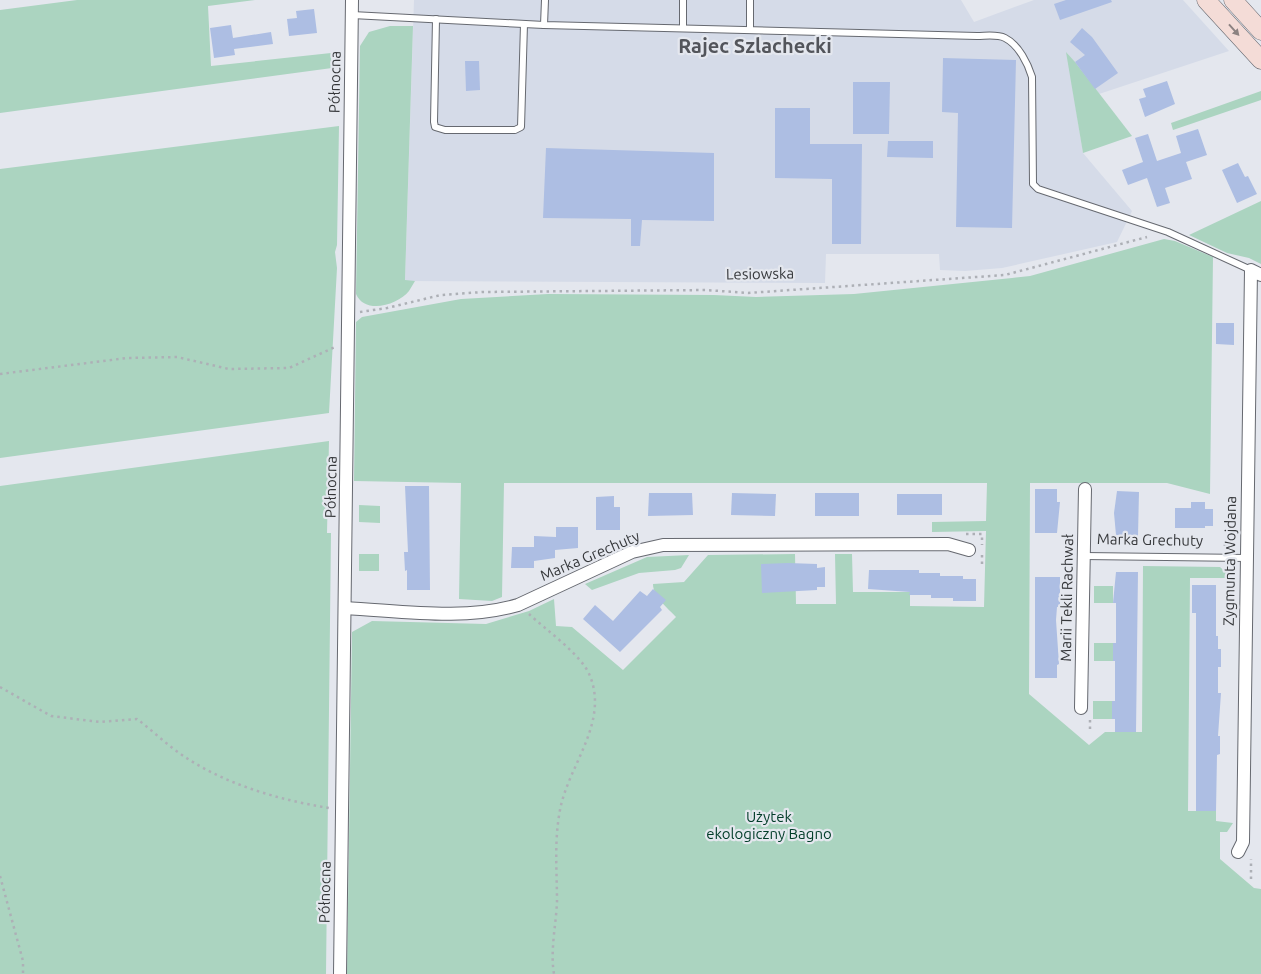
<svg xmlns="http://www.w3.org/2000/svg" width="1261" height="974" font-family="Ubuntu,sans-serif">
<rect width="100%" height="100%" fill="#e4e7ee"/>
<polygon fill="#d5dbe8" points="414,0 961,0 974,22 1034,0 1183,0 1229,51 1099,94 1067,53 1083,153 1132,211 1117,242 1002,268 965,271 940,270 939,254 826,254 825,283 405,281"/>
<g fill="#abd4c0">
<polygon points="77,0 255,0 208,6 211,66 331,53 332,68 0,113 0,10"/>
<path d="M390 26H413L405 280 415 281C413 284 411 288 409 291 398 305 365 315 356 294L360 46 369 32Z"/>
<polygon points="1066,52 1075,62 1132,136 1083,153"/>
<polygon points="1261,91 1261,100 1173,130 1171,123"/>
<polygon points="339,126 337,245 335,252 337,268 329,413 0,458 0,169"/>
<polygon points="1261,201 1261,264 1249,258 1227,253 1189,235"/>
<path d="M1164 239 1175 241 1213 257 1210 494 1167 483H1030L1029 694 1089 745 1105 732H1142L1143 566 1220 567 1232 578H1190L1188 811H1216V821L1233 823 1227 832H1220V859L1254 888 1261 889V974H347L352 632 372 621 486 624 529 611 554 599 556 626 572 627 623 670 676 617C668 608 653 597 653 584L684 582 708 555 795 554 796 604H836L835 554H852L853 592H910V606L984 607 986 531 932 532V522L986 521 987 483H504L502 597 492 601 459 599 461 483 354 481 356 322 362 317 461 299 548 294 714 295 756 297 854 294 1012 278 1030 276Z"/>
<polygon points="329,441 327,533 331,533 326,974 0,974 0,486"/>
<polygon points="359,505 380,506 380,523 359,522"/>
<rect x="359" y="554" width="20" height="17"/>
<polygon points="689,555 681,568 675,570 639,573 592,590 585,584 647,557"/>
<rect x="1094" y="586" width="19" height="17"/>
<rect x="1094" y="643" width="19" height="18"/>
<rect x="1093" y="701" width="19" height="18"/>
</g>
<g fill="#adbee3">
<polygon points="1066,0 1111,0 1112,2 1060,20 1054,4"/>
<polygon points="314,9 317,33 289,36 287,19 297,18 296,11"/>
<polygon points="231,25 233,38 271,32 273,44 234,49 235,55 214,58 210,28"/>
<polygon points="1082,28 1092,37 1118,73 1095,89 1075,62 1085,55 1070,42"/>
<polygon points="943,58 1016,60 1012,228 956,227 958,113 942,112"/>
<polygon points="465,61 479,61 480,90 466,91"/>
<polygon points="1167,81 1175,104 1145,117 1139,99 1146,97 1143,89"/>
<polygon points="853,82 890,82 889,134 853,134"/>
<polygon points="775,108 810,108 810,144 862,144 861,244 832,244 832,179 775,178"/>
<polygon points="1198,129 1207,155 1186,162 1192,179 1165,188 1170,203 1157,207 1147,178 1128,185 1122,170 1143,162 1135,138 1148,134 1157,161 1181,153 1176,136"/>
<polygon points="888,141 933,141 933,158 887,157"/>
<polygon points="546,148 714,153 714,221 642,220 640,246 631,246 631,219 543,218"/>
<polygon points="1238,163 1245,177 1248,176 1257,194 1237,203 1222,170"/>
<polygon points="1216,323 1234,323 1234,345 1216,344"/>
<polygon points="405,486 429,486 430,590 407,590 407,570 405,571 404,552 408,552"/>
<polygon points="1035,489 1057,489 1057,502 1060,502 1057,533 1035,533"/>
<polygon points="1117,491 1139,492 1138,536 1116,535 1114,513"/>
<polygon points="649,493 692,493 693,515 648,516"/>
<polygon points="732,493 776,494 775,516 731,515"/>
<rect x="815" y="493" width="44" height="23"/>
<rect x="897" y="494" width="45" height="21"/>
<polygon points="614,496 614,507 620,507 620,530 596,530 596,497"/>
<polygon points="1191,502 1205,502 1205,509 1213,509 1213,526 1205,526 1205,528 1175,528 1175,508 1191,508"/>
<polygon points="556,527 578,527 578,548 555,550 555,558 534,561 534,568 511,568 512,547 534,547 534,536 556,537"/>
<polygon points="788,563 817,564 817,568 825,567 825,587 817,587 817,590 762,593 761,564"/>
<polygon points="869,570 919,570 919,573 940,573 940,576 963,576 963,579 976,579 976,601 953,601 953,598 931,598 931,595 909,595 910,592 868,589"/>
<polygon points="1116,572 1138,572 1136,732 1115,732 1115,719 1112,719 1112,701 1115,701 1115,661 1113,661 1113,643 1116,643 1116,603 1113,603"/>
<polygon points="1035,577 1060,577 1060,607 1057,607 1056,620 1059,664 1057,665 1057,678 1035,678"/>
<polygon points="1192,585 1216,585 1216,636 1218,636 1218,649 1221,649 1221,667 1218,667 1218,693 1221,693 1218,736 1220,736 1220,754 1217,755 1216,811 1196,811 1196,613 1192,613"/>
<polygon points="653,589 666,600 660,607 662,610 620,652 583,619 595,605 613,621 640,591 647,596"/>
</g>
<g fill="none" stroke-linecap="round" stroke-linejoin="round">
<g stroke="#666970" stroke-width="8">
<g id="service">
<path d="M352 15 544 25 977 36C986 36 997 34 1005 38 1019 45 1028 64 1032 77L1033 184 1038 189 1168 232 1251 270"/>
<polyline points="436,19 434,122 435,127 445,130 515,130 521,127 524,24"/>
<polyline points="544,25 545,0"/>
<polyline points="683,28 683,0"/>
<polyline points="750,30 750,0"/>
<polyline points="1084,556 1247,558"/>
</g>
</g>
<g stroke="#666970" stroke-width="14">
<g id="minor">
<path d="M345 608C403 611 463 621 518 605L632 552 663 545 948 544 969 550"/>
<polyline points="1081,708 1085,489"/>
<polyline points="1238,852 1243,842 1251,270 1261,275"/>
<polyline points="340,974 352,0"/>
</g>
</g>
<g stroke="#666970" stroke-width="19">
<g id="secondary">
<polyline points="1206,0 1261,60"/>
<polyline points="1233,0 1261,31"/>
</g>
</g>
<g stroke="#adb0b6" stroke-width="2.5" stroke-dasharray="2.5 4" stroke-linecap="butt">
<polyline points="360,312 387,308 441,295 483,292 706,290 748,293 1005,275 1147,237"/>
<polyline points="0,374 127,358 177,357 229,369 289,368 335,347"/>
<polyline points="966,534 982,534 982,545"/>
<polyline points="1224,546 1233,539"/>
<polyline points="982,555 982,564"/>
<path d="M529 614C546 630 582 655 590 676 609 723 568 766 560 810 554 841 557 871 557 902 556 925 550 951 554 974"/>
<path d="M0 687 51 716 100 722 137 719C153 731 168 746 185 757 227 785 280 800 329 808"/>
<polyline points="1090,729 1090,718"/>
<polyline points="0,876 23,961 23,974"/>
<polyline points="1251,879 1251,859"/>
</g>
<use href="#service" stroke="#fff" stroke-width="6"/>
<use href="#minor" stroke="#fff" stroke-width="12"/>
<use href="#secondary" stroke="#f4dcd7" stroke-width="18"/>
</g>
<defs><path id="oneway-solid" d="M-6-.8H1V-3.2L6.5 0L1 3.2V.8H-6Z" transform="scale(1.25)"/></defs>
<use fill="#8c8281" href="#oneway-solid" transform="translate(1234 30) rotate(48)"/>
<g text-anchor="middle" stroke-width="4.5" stroke-linejoin="round" paint-order="stroke">
<g font-size="15" fill="#36383b" stroke="#e4e7ee">
<text transform="translate(335 82) rotate(-89)" y="5">Północna</text>
<text transform="translate(760 274) rotate(-1)" y="5">Lesiowska</text>
<text transform="translate(331 487) rotate(-89)" y="5">Północna</text>
<text transform="translate(1150 540) rotate(1)" y="5">Marka Grechuty</text>
<text transform="translate(590 556) rotate(-23)" y="5">Marka Grechuty</text>
<text transform="translate(1230 561) rotate(-89)" y="5">Zygmunta Wojdana</text>
<text transform="translate(1067 598) rotate(-89)" y="5">Marii Tekli Rachwał</text>
<text transform="translate(325 892) rotate(-89)" y="5">Północna</text>
</g>
<g font-size="15" fill="#003c28" stroke="#e4e7ee">
<text x="769" y="822">Użytek<tspan x="769" dy="17">ekologiczny Bagno</tspan></text>
</g>
<g font-size="20" font-weight="bold" fill="#53555b" stroke="#e4e7ee">
<text x="755" y="53">Rajec Szlachecki</text>
</g>
</g>
</svg>
